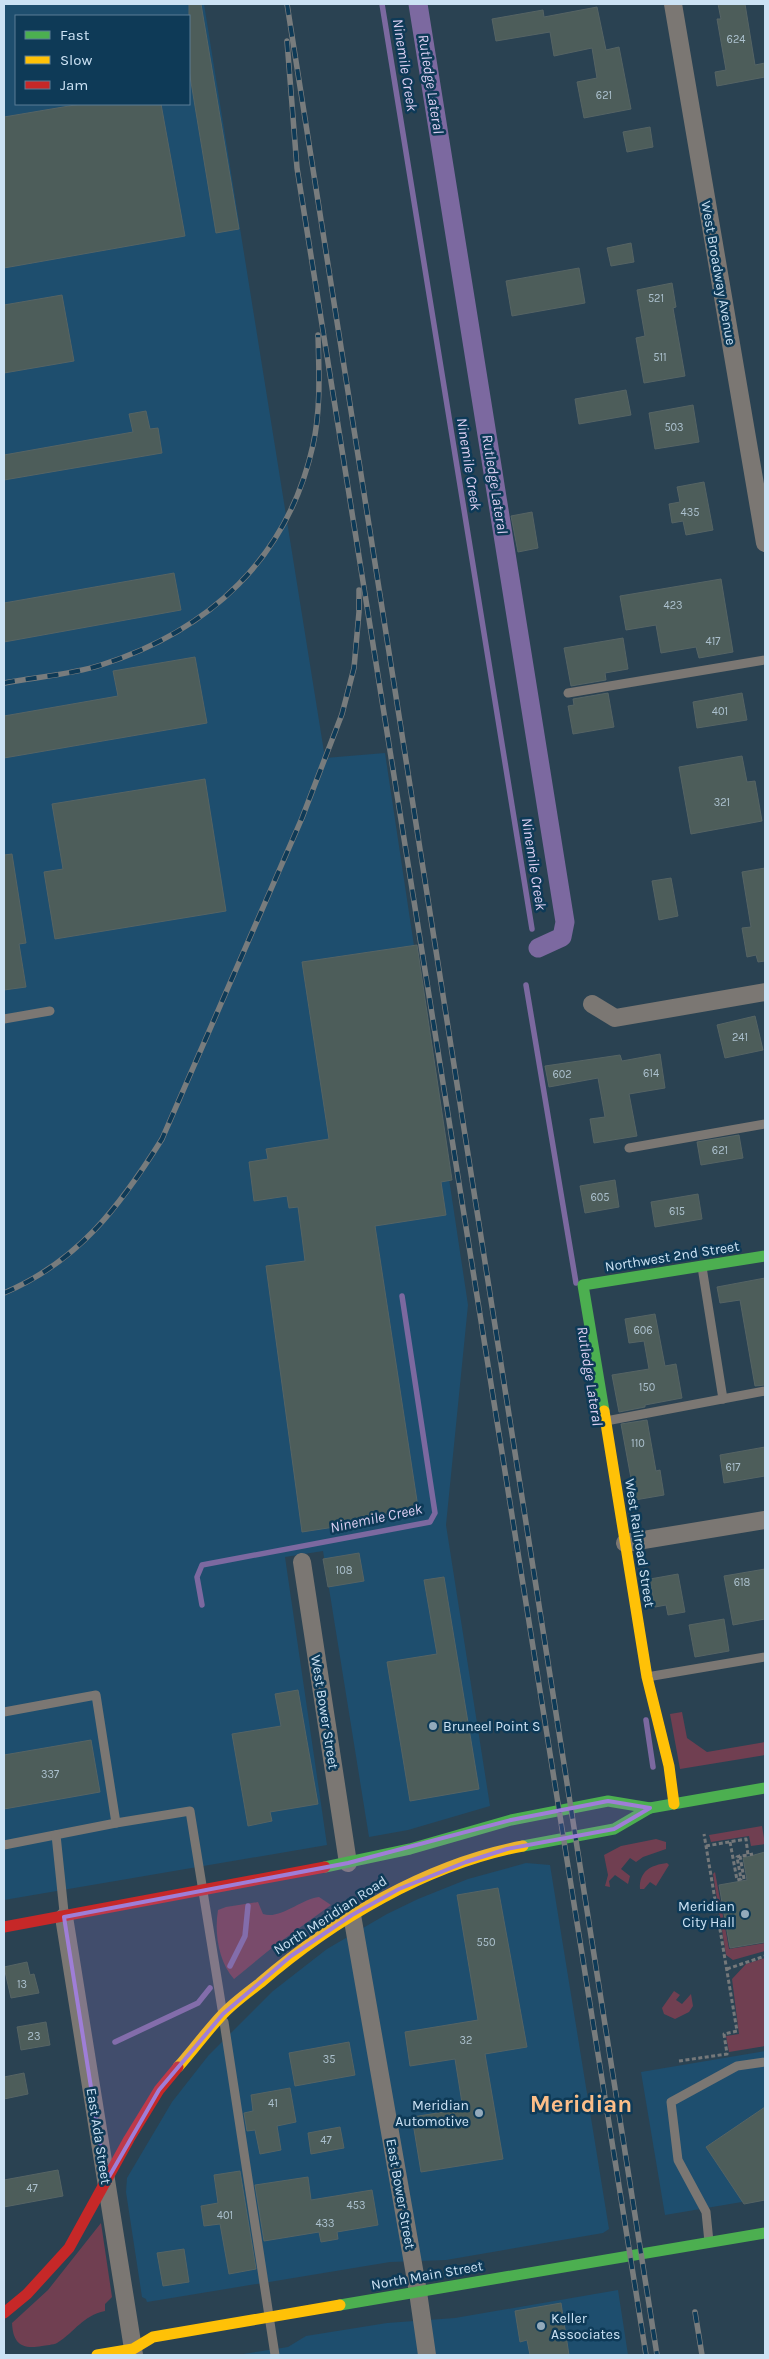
<svg xmlns="http://www.w3.org/2000/svg" width="769" height="2359" font-family="Karla,sans-serif">
<rect width="100%" height="100%" fill="#2a4252"/>
<g fill="#1e4e6e" fill-rule="evenodd">
<path d="M4 4H204L325 758 385 753 468 1305 446 1525 490 1806 408 1830 369 1837 323 1551 285 1557 327 1845 4 1900ZM16 16H189V104H16Z"/>
<polygon points="526,1863 550,1865 609,2229 603,2233 446,2260 390,2262 147,2302 146,2299 142,2297 126,2192 127,2178 172,2102 208,2056 273,1991 327,1949 387,1914 418,1899 468,1879"/>
<polygon points="765,2051 765,2198 665,2215 641,2072"/>
<polygon points="618,2290 628,2355 237,2355 288,2347 306,2336 387,2323 455,2318"/>
</g>
<g fill="#703f51">
<polygon points="682,1712 687,1738 707,1752 765,1742 765,1755 680,1769 670,1714"/>
<polygon points="762,1826 765,1844 751,1846 749,1836 711,1842 709,1835"/>
<polygon points="656,1839 666,1842 666,1849 643,1857 636,1862 630,1858 621,1869 630,1876 628,1884 615,1875 609,1881 610,1887 605,1886 608,1875 604,1855 621,1846"/>
<path d="M667 1863 669 1865 656 1886 650 1882 644 1889H640C639 1871 651 1865 667 1863Z"/>
<polygon points="715,1872 729,1949 765,1943 765,1951 733,1960 726,1955 713,1874"/>
<path d="M319 1897 331 1905 273 1947 234 1979C219 1962 214 1934 218 1910L226 1907 258 1902 263 1914C280 1920 301 1899 319 1897Z"/>
<polygon points="765,1958 765,2046 729,2052 726,2036 739,2034 732,1979 746,1964"/>
<polygon points="674,1991 680,1995 676,2000 682,2004 691,1994 693,2006 689,2012 675,2019 664,2014 662,2008"/>
<path d="M101 2223 112 2297 105 2304V2311C82 2316 76 2331 57 2343 53 2345 46 2345 42 2346 21 2350 13 2343 12 2323L48 2290Z"/>
</g>
<g fill="none" stroke-linecap="round" stroke-linejoin="round">
<g stroke="#7c69a0" stroke-width="5.5">
<polyline points="382,4 532,929"/>
<polyline points="526,985 576,1283"/>
<polyline points="202,1605 197,1577 202,1565 430,1522 435,1513 402,1296"/>
<polyline points="646,1720 653,1767"/>
<polyline points="230,1966 245,1936 248,1906"/>
<polyline points="115,2042 198,2003 210,1988"/>
</g>
<polyline stroke="#7c69a0" stroke-width="19" points="418,4 565,922 562,937 538,948"/>
</g>
<g fill="#4d5d5a" stroke="#566464">
<polygon points="189,4 201,4 239,229 216,233 189,70"/>
<polygon points="718,4 745,4 755,65 765,63 765,77 717,86 715,72 726,70 717,19 721,19"/>
<polygon points="597,7 606,50 619,47 631,109 584,118 577,82 597,78 592,48 554,56 550,32 496,41 492,19 543,10 544,17"/>
<polygon points="81,104 161,104 185,236 4,268 4,117"/>
<polygon points="650,127 653,147 627,152 623,132"/>
<polygon points="631,243 634,262 611,266 607,248"/>
<polygon points="579,268 585,303 512,316 506,281"/>
<polygon points="672,283 676,307 673,308 685,376 644,383 636,338 645,336 637,290"/>
<polygon points="62,295 74,361 4,373 4,305"/>
<polygon points="626,390 631,415 579,424 575,399"/>
<polygon points="693,405 699,442 655,449 649,413"/>
<polygon points="146,411 150,429 158,428 162,453 4,480 4,455 133,432 129,414"/>
<polygon points="704,482 713,530 686,535 683,521 672,523 669,504 680,502 677,487"/>
<polygon points="532,512 538,548 518,552 511,516"/>
<polygon points="174,573 181,610 4,642 4,603"/>
<polygon points="721,579 733,652 699,658 696,647 661,653 656,625 626,630 620,596"/>
<polygon points="623,638 628,669 605,673 606,680 571,686 564,648"/>
<polygon points="195,657 207,723 4,758 4,716 118,696 113,671"/>
<polygon points="608,693 614,727 573,734 568,706 574,705 573,699"/>
<polygon points="742,693 747,720 697,728 693,702"/>
<polygon points="742,756 747,782 755,781 762,821 691,834 679,767"/>
<polygon points="205,779 226,911 55,939 44,872 63,869 52,804"/>
<polygon points="12,854 26,943 19,944 26,987 4,990 4,855"/>
<polygon points="765,868 765,961 758,962 756,955 747,957 742,928 751,927 742,872"/>
<polygon points="671,878 678,916 659,920 652,881"/>
<polygon points="417,945 452,1180 441,1182 446,1215 375,1226 419,1514 302,1532 266,1266 305,1261 302,1237 298,1207 289,1208 287,1196 254,1201 249,1162 268,1159 266,1149 329,1139 302,962"/>
<polygon points="755,1016 763,1050 725,1058 717,1025"/>
<polygon points="660,1054 665,1088 629,1094 637,1136 594,1143 590,1119 605,1117 598,1078 549,1087 545,1066 620,1055 622,1061"/>
<polygon points="739,1135 743,1158 701,1165 697,1142"/>
<polygon points="615,1180 619,1207 585,1213 580,1186"/>
<polygon points="698,1194 702,1219 655,1227 651,1202"/>
<polygon points="765,1278 765,1385 755,1386 740,1300 720,1303 717,1287"/>
<polygon points="655,1314 665,1366 676,1364 682,1398 645,1405 645,1407 619,1412 612,1375 649,1369 644,1341 629,1343 625,1319"/>
<polygon points="647,1420 656,1471 660,1470 664,1495 635,1500 621,1424"/>
<polygon points="765,1447 765,1476 724,1483 720,1455"/>
<polygon points="359,1553 364,1581 328,1587 323,1559"/>
<polygon points="765,1569 765,1619 733,1625 724,1576"/>
<polygon points="678,1574 685,1612 668,1615 666,1605 655,1607 650,1579"/>
<polygon points="444,1577 479,1789 410,1801 387,1662 437,1654 424,1580"/>
<polygon points="724,1619 729,1651 695,1657 689,1625"/>
<polygon points="298,1690 318,1804 270,1812 272,1821 248,1826 232,1734 281,1726 275,1694"/>
<polygon points="91,1740 100,1792 4,1809 4,1755"/>
<polygon points="765,1852 765,1942 730,1948 719,1885 747,1880 743,1858"/>
<polygon points="498,1888 527,2047 485,2054 503,2159 421,2172 412,2117 463,2109 455,2059 410,2066 405,2032 478,2020 457,1895"/>
<polygon points="27,1962 30,1975 34,1974 39,1993 11,1998 4,1967"/>
<polygon points="46,2022 50,2045 21,2050 17,2027"/>
<polygon points="349,2042 355,2075 295,2086 289,2053"/>
<polygon points="24,2073 28,2094 4,2099 4,2077"/>
<polygon points="290,2088 296,2122 277,2126 281,2150 260,2154 255,2130 247,2131 244,2113 253,2111 251,2095"/>
<polygon points="765,2107 765,2200 744,2204 706,2147"/>
<polygon points="340,2127 344,2148 311,2154 308,2133"/>
<polygon points="58,2170 63,2196 4,2207 4,2180"/>
<polygon points="240,2171 256,2269 229,2274 220,2224 204,2226 201,2206 218,2203 214,2175"/>
<polygon points="308,2177 311,2200 372,2190 378,2225 337,2232 338,2239 321,2242 319,2232 264,2241 255,2185"/>
<polygon points="184,2249 189,2282 163,2286 157,2253"/>
<polygon points="561,2303 569,2355 530,2355 527,2340 520,2342 515,2311"/>
</g>
<g fill="none" stroke-linecap="round" stroke-linejoin="round">
<g stroke="#75787a" stroke-width="3" stroke-dasharray="4 2.5" stroke-linecap="butt">
<polyline points="730,1842 737,1880 741,1879 737,1857 740,1856"/>
<polyline points="706,1846 746,1839 748,1855 753,1854"/>
<polyline points="744,1879 740,1856 748,1855"/>
<polyline points="727,1969 765,1956"/>
<polyline points="679,2061 727,2054 724,2034 737,2031 704,1834"/>
</g>
<g stroke="#7b7773" stroke-width="9">
<polyline points="568,693 765,660"/>
<polyline points="4,1019 50,1011"/>
<polyline points="629,1148 765,1124"/>
<polyline points="702,1267 723,1399"/>
<polyline points="606,1421 765,1391"/>
<polyline points="647,1677 765,1657"/>
<polyline points="4,1712 96,1695 116,1823 4,1845"/>
<polyline points="116,1823 190,1811 222,2009"/>
<polyline points="56,1835 64,1912"/>
<polyline points="224,2022 275,2355"/>
<polyline points="709,2242 706,2212 678,2160 671,2102 737,2066 765,2062"/>
</g>
<g stroke="#7b7773" stroke-width="18">
<polyline points="673,4 765,543"/>
<polyline points="592,1004 615,1018 765,992"/>
<polyline points="625,1543 765,1520"/>
<polyline points="302,1562 348,1863"/>
<polyline points="352,1915 418,2292 427,2355"/>
<polyline points="64,1917 134,2355"/>
</g>
<g stroke="#4caf50" stroke-width="11">
<polyline points="604,1411 583,1285 765,1256"/>
<polyline points="523,1846 614,1829 650,1808"/>
<polyline points="325,1867 410,1849 511,1820 608,1801 650,1808 765,1788"/>
<polyline points="340,2305 765,2233"/>
</g>
<g stroke="#ffc107" stroke-width="11">
<polyline points="604,1411 647,1677 669,1766 674,1804"/>
<path d="M178 2067C193 2050 207 2031 222 2015 233 2003 247 1993 260 1983 333 1920 427 1864 523 1846"/>
<polyline points="97,2355 133,2349 153,2337 340,2305"/>
</g>
<g stroke="#c62828" stroke-width="11">
<polyline points="4,1927 325,1867"/>
<polyline points="4,2313 27,2294 69,2248 129,2139 159,2090 178,2067"/>
</g>
<g stroke="#787c7d" stroke-width="5.5">
<g id="rail">
<polyline points="287,4 657,2355"/>
<polyline points="287,41 297,168 646,2355"/>
<path d="M4 683C35 677 70 675 101 665 209 631 288 558 313 445 321 409 319 371 318 335"/>
<path d="M4 1293C79 1261 120 1206 162 1139L302 818 342 714 354 668 359 612V590"/>
<polyline points="695,2312 702,2355"/>
</g>
</g>
<use href="#rail" stroke="#0e3a57" stroke-width="4" stroke-dasharray="11" stroke-linecap="butt"/>
</g>
<path fill="#9f7ed7" fill-opacity="0.2" stroke="#9f7ed7" stroke-width="4" stroke-linejoin="round" d="M608 1801 650 1808 614 1829 507 1849 466 1862 399 1889 352 1915 291 1956 223 2014 159 2090 106 2182 64 1917 348 1863 511 1820Z"/>
<g fill="#93aabb" stroke="#0e3a57" stroke-width="2">
<circle cx="433" cy="1726" r="5"/>
<circle cx="745" cy="1914" r="5"/>
<circle cx="479" cy="2113" r="5"/>
<circle cx="541" cy="2326" r="5"/>
</g>
<g text-anchor="middle" stroke-width="5" stroke-linejoin="round" paint-order="stroke">
<g font-size="11" fill="#acc1ce">
<text x="736" y="43">624</text>
<text x="604" y="99">621</text>
<text x="656" y="302">521</text>
<text x="660" y="361">511</text>
<text x="674" y="431">503</text>
<text x="690" y="516">435</text>
<text x="673" y="609">423</text>
<text x="713" y="645">417</text>
<text x="720" y="715">401</text>
<text x="722" y="806">321</text>
<text x="740" y="1041">241</text>
<text x="651" y="1077">614</text>
<text x="562" y="1078">602</text>
<text x="720" y="1154">621</text>
<text x="600" y="1201">605</text>
<text x="677" y="1215">615</text>
<text x="643" y="1334">606</text>
<text x="647" y="1391">150</text>
<text x="638" y="1447">110</text>
<text x="733" y="1471">617</text>
<text x="344" y="1574">108</text>
<text x="742" y="1586">618</text>
<text x="50" y="1778">337</text>
<text x="486" y="1946">550</text>
<text x="22" y="1988">13</text>
<text x="34" y="2040">23</text>
<text x="466" y="2044">32</text>
<text x="329" y="2063">35</text>
<text x="273" y="2107">41</text>
<text x="326" y="2144">47</text>
<text x="32" y="2192">47</text>
<text x="356" y="2209">453</text>
<text x="225" y="2219">401</text>
<text x="325" y="2227">433</text>
</g>
<g font-size="14" fill="#cce2f4" stroke="#0e3a57">
<text transform="translate(719 273) rotate(80)" y="5">West Broadway Avenue</text>
<text transform="translate(672 1256) rotate(-9)" y="5">Northwest 2nd Street</text>
<text transform="translate(640 1543) rotate(81)" y="5">West Railroad Street</text>
<text transform="translate(325 1712) rotate(81)" y="5">West Bower Street</text>
<text transform="translate(330 1915) rotate(-33)" y="5">North Meridian Road</text>
<text transform="translate(99 2136) rotate(81)" y="5">East Ada Street</text>
<text transform="translate(401 2194) rotate(80)" y="5">East Bower Street</text>
<text transform="translate(427 2275) rotate(-10)" y="5">North Main Street</text>
</g>
<g font-size="14" fill="#cce2f4" stroke="#0e3a57" text-anchor="start">
<text x="443" y="1731">Bruneel Point S</text>
<text x="735" y="1911" text-anchor="end">Meridian<tspan x="735" dy="16">City Hall</tspan></text>
<text x="469" y="2110" text-anchor="end">Meridian<tspan x="469" dy="16">Automotive</tspan></text>
<text x="551" y="2323">Keller<tspan x="551" dy="16">Associates</tspan></text>
</g>
<g font-size="15" font-style="italic" fill="#dccff2" stroke="#0e3a57">
<text transform="translate(405 65) rotate(81)" y="5">Ninemile Creek</text>
<text transform="translate(431 84) rotate(81)" y="5">Rutledge Lateral</text>
<text transform="translate(469 464) rotate(81)" y="5">Ninemile Creek</text>
<text transform="translate(495 484) rotate(81)" y="5">Rutledge Lateral</text>
<text transform="translate(534 864) rotate(81)" y="5">Ninemile Creek</text>
<text transform="translate(590 1376) rotate(81)" y="5">Rutledge Lateral</text>
<text transform="translate(376 1518) rotate(-12)" y="5">Ninemile Creek</text>
</g>
<g font-size="24" font-weight="bold" fill="#fcbe88" stroke="#0e3a57">
<text x="581" y="2112">Meridian</text>
</g>
</g>
<rect width="769" height="2359" fill="none" stroke="#cce2f4" stroke-width="10"/>
<rect x="15" y="15" width="175" height="90" fill="#0e3a57" stroke="#5a7d96"/>
<rect x="25" y="31" width="25" height="8" fill="#4caf50" stroke="#5a7d96"/>
<text x="60" y="40" font-size="15" fill="#cce2f4">Fast</text>
<rect x="25" y="56" width="25" height="8" fill="#ffc107" stroke="#5a7d96"/>
<text x="60" y="65" font-size="15" fill="#cce2f4">Slow</text>
<rect x="25" y="81" width="25" height="8" fill="#c62828" stroke="#5a7d96"/>
<text x="60" y="90" font-size="15" fill="#cce2f4">Jam</text>
</svg>
